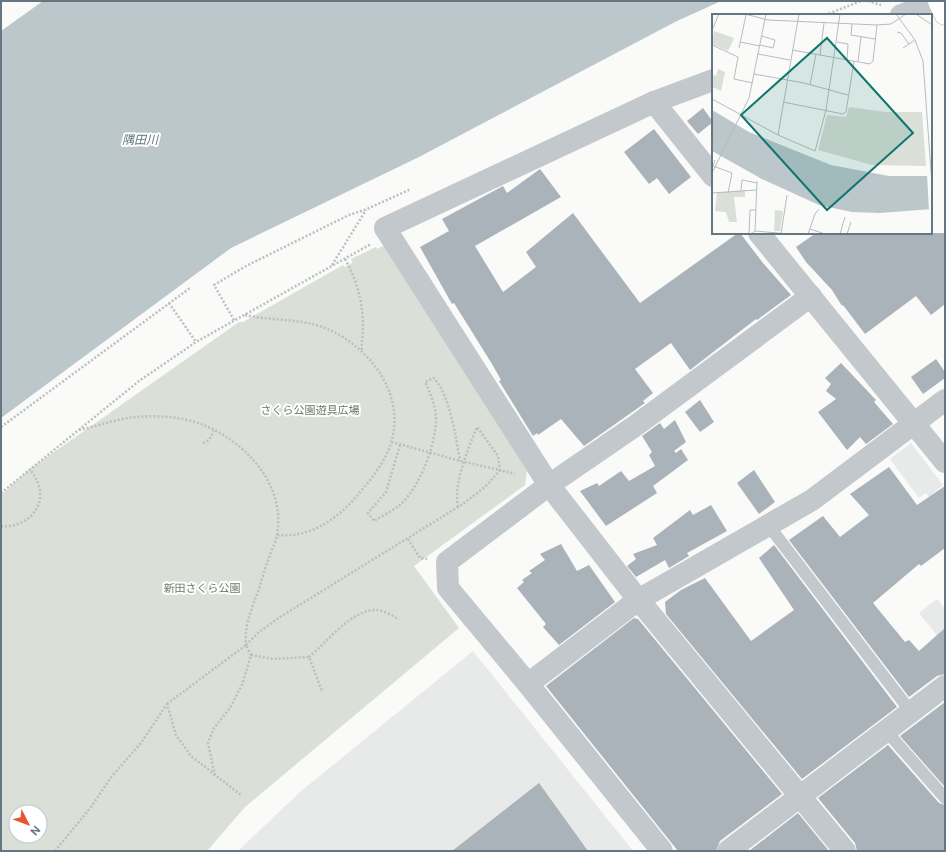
<svg xmlns="http://www.w3.org/2000/svg" width="946" height="852" font-family="'Public Sans','Noto Sans JP',sans-serif">
<rect width="100%" height="100%" fill="#fafaf8"/>
<g fill="#e8e9e9">
<polygon points="911,443 943,485 929,497 926,493 919,498 890,459"/>
<polygon points="937,599 945,609 945,645 919,613"/>
<polygon points="473,651 633,851 238,851 300,792"/>
</g>
<path fill="#dadfd7" fill-rule="evenodd" d="M385 245 527 471 525 485 414 566 459 628 245 807 207 851H1V495L30 469 239 322H243L343 265 345 267 352 263 351 259 376 247 377 249ZM16 812H40V836H16Z"/>
<polygon fill="#bbc7cb" points="43,1 721,1 675,22 419,157 231,248 1,418 1,31"/>
<g fill="#aab3b9">
<polygon points="703,108 713,122 698,134 687,121"/>
<polygon points="654,129 691,177 669,194 657,178 649,184 624,152"/>
<polygon points="540,169 561,197 475,246 503,292 536,267 526,252 573,213 640,303 738,233 740,233 763,263 791,295 757,320 756,319 690,370 671,343 635,369 653,393 643,401 645,403 584,446 561,419 538,435 537,433 533,436 499,381 501,380 492,364 454,303 452,304 420,247 449,231 442,219 503,186 507,193"/>
<polygon points="816,233 945,233 945,304 931,315 916,296 865,334 843,305 842,306 832,290 806,262 796,247"/>
<polygon points="936,359 945,372 945,378 923,394 911,377"/>
<polygon points="841,363 876,400 874,402 893,424 866,444 860,437 847,450 818,412 836,399 826,391 831,384 825,378"/>
<polygon points="700,400 714,422 700,432 685,412"/>
<polygon points="675,420 686,442 674,451 676,453 681,449 688,460 653,486 657,493 606,526 580,491 597,483 599,486 621,471 629,481 655,466 649,455 652,452 642,436 660,423 664,429"/>
<polygon points="889,467 917,505 945,486 945,548 921,566 919,564 873,603 905,642 909,640 919,651 945,628 945,674 937,676 909,697 789,540 823,516 840,537 869,515 850,494"/>
<polygon points="754,470 775,502 759,514 737,483"/>
<polygon points="711,505 727,531 687,553 689,556 669,568 665,560 636,577 627,566 636,559 633,554 657,545 653,538 690,510 693,515"/>
<polygon points="561,544 577,571 589,565 615,602 559,645 543,627 546,624 517,588 524,582 522,580 532,573 529,571 545,560 540,554"/>
<polygon points="774,545 897,707 802,779 666,614 665,602 681,590 705,578 751,641 794,610 759,558"/>
<polygon points="634,618 638,619 782,794 720,841 716,851 678,851 546,686"/>
<polygon points="945,702 945,787 900,736"/>
<polygon points="888,745 939,803 945,805 945,851 857,851 855,843 818,798"/>
<polygon points="539,783 588,851 452,851"/>
<polygon points="798,813 829,851 749,851"/>
</g>
<g fill="none" stroke-linecap="round" stroke-linejoin="round">
<g stroke="#b3babf" stroke-width="23">
<polyline id="secondary" points="939,1 945,14"/>
</g>
<g stroke="#bbbfc2" stroke-width="2.5" stroke-dasharray="2 2" stroke-linecap="butt">
<polyline points="868,1 881,5"/>
<polyline points="825,15 861,1"/>
<path d="M345 259C357 280 363 303 363 327 363 335 361 343 362 351"/>
<polyline points="332,265 366,210"/>
<polyline points="169,303 196,342"/>
<path d="M245 315C271 321 300 318 325 328 369 346 406 393 391 443 385 463 370 480 357 496 336 520 310 538 277 535"/>
<polyline points="234,320 214,285 246,266 349,215 367,209 411,189"/>
<polyline points="1,427 190,288"/>
<path d="M79 430C98 426 118 418 138 417 158 415 182 417 201 424 245 441 286 484 277 535 276 542 271 550 269 558 265 568 262 579 259 589 252 608 244 625 246 645"/>
<polyline points="203,443 209,440 214,431"/>
<path d="M400 445 386 492 368 513 374 521C382 516 393 511 401 504 420 486 435 447 436 420 436 407 431 394 425 382L434 378C450 396 456 438 460 461"/>
<polyline points="1,493 139,381 196,342 371,244"/>
<path d="M458 507C453 484 468 449 477 427L498 456 500 470 515 474"/>
<path d="M1 526C24 529 48 508 38 483 36 478 33 474 30 469"/>
<polyline points="408,539 420,558 427,559"/>
<polyline points="246,645 259,632 280,617 463,504 486,486 500,470 460,461 392,442"/>
<polyline points="251,655 273,659 309,657 322,691"/>
<path d="M309 657C326 643 352 609 376 610 384 610 392 616 399 619"/>
<polyline points="167,704 246,645 251,655 242,685 230,708 214,728 208,743 215,776"/>
<polyline points="55,851 91,807 112,776 141,743 167,704 176,735 191,756 241,795"/>
</g>
<g stroke="#c3c8cc" stroke-width="12">
<polyline points="769,526 911,712"/>
<polyline points="887,732 945,798"/>
</g>
<g stroke="#c3c8cc" stroke-width="22">
<polyline points="901,15 940,1"/>
<polyline points="713,80 654,102 385,228 549,485 633,593 845,851"/>
<polyline points="654,102 713,176"/>
<polyline points="759,233 945,462"/>
<polyline points="528,684 638,600 812,500 945,400"/>
<polyline points="662,851 528,684 448,588 447,562 549,485 635,426 811,296"/>
<polyline points="728,851 945,686"/>
</g>
<use href="#secondary" stroke="#fff" stroke-width="22"/>
</g>
<g text-anchor="middle" stroke-width="4" stroke-linejoin="round" paint-order="stroke">
<g font-size="11" fill="#687a64" stroke="#fff">
<text x="310" y="414">さくら公園遊具広場</text>
<text x="202" y="592">新田さくら公園</text>
</g>
<g font-size="12" font-style="italic" fill="#60757c" stroke="#fff">
<text x="140" y="144">隅田川</text>
</g>
</g>
<g transform="translate(712 14)">
<rect width="220" height="220" fill="#fafaf8"/>
<path d="M2 17 22 24 16 37 0 30ZM6 55 13 58 9 77 0 73V60L4 62ZM137 93 174 98H210L214 152 160 151 106 136 115 101 134 103ZM33 176V183H22L25 208H17L14 198 3 197 5 179ZM63 196 71 197 68 217H62Z" fill="#dadfd7"/>
<path d="M0 96 37 118 119 151 177 162H220V195L168 199 140 198 107 191 50 165 0 137Z" fill="#bbc7cb"/>
<path d="M215 160H220V197H217Z" fill="#fafaf8"/>
<path fill="none" stroke="#b5bdc2" stroke-width="1" d="M33 0 56 6 165 11 179 10 194 0M184 0 203 26 211 47 220 171M204 0 220 11M140 10 139 21 163 25M0 16 7 0M185 18 189 19 197 30M28 28 48 32M125 28 136 30 135 46M0 31 26 43 22 65 41 69M48 31 61 34 63 26 50 22M27 34 34 1M191 34 203 26M80 36 158 50 161 47 165 11M46 40 78 46M108 41 112 9M146 47 149 23M42 60 92 69 136 81M98 71 104 40M0 85 66 121 103 137 114 96 128 0M71 88 131 100 134 98 142 47M66 121 87 0M3 146 1 152 20 159 16 179M0 159 37 84 54 0M29 176 30 166 45 169M0 179 44 176M98 215 113 220M43 217 45 167M37 220 38 196H44M39 220 43 217 77 220M69 220 75 181M96 220 103 200 107 195M128 220 133 203M135 220 139 208"/>
<path fill="#0f766e" fill-opacity="0.15" stroke="#0f766e" stroke-width="2" d="M115 24 201 119 115 196 29 101Z"/>
<rect width="220" height="220" fill="none" stroke="#657683" stroke-width="2"/>
</g>
<rect width="946" height="852" fill="none" stroke="#657683" stroke-width="4"/>
<g transform="translate(28 824) rotate(132)"><circle r="19" fill="#ffffff" stroke="#c1c8cd"/>
<path d="M0-3L7 15L0 10L-7 15Z" fill="#e4572e"/>
<text y="-6" font-size="11" font-weight="bold" text-anchor="middle" fill="#657683">N</text>
</g>
</svg>
